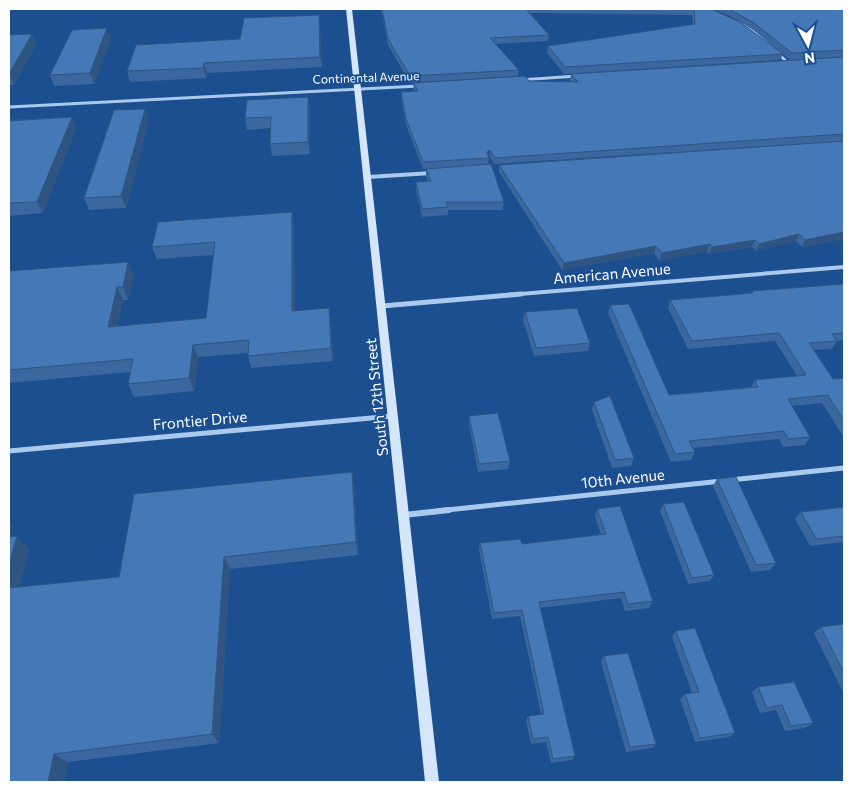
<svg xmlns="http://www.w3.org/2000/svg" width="853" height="791" font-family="Commissioner,sans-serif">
<rect width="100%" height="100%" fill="#1b4f8f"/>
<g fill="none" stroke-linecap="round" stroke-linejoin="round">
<g stroke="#a9c9ee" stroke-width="3">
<polyline points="742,24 761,37 789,64"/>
<polyline points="520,80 577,76"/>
<polyline points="9,107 419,86"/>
</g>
<g stroke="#a9c9ee" stroke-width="4">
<polyline points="368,177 432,173"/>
<polyline points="507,295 844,267"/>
</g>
<g stroke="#a9c9ee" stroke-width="5">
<polyline points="382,306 521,294"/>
<polyline points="9,451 393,416"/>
<polyline points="730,480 844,468"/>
<polyline points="437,511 722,481"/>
</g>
<polyline stroke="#a9c9ee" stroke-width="6" points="404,515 449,510"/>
<polygon fill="#d6e6fa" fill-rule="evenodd" points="346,9 352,9 439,782 425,782"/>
</g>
<g fill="#3a679d">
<polygon points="381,9 711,9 781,53 752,29 730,16 712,9 844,9 844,57 790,60 783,54 780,60 564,74 547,53 548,46 693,25 692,15 530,13 549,35 548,41 495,44 519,70 518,76 410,83 388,45"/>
<polygon points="319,15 322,67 207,73 206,78 130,82 127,71 240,39"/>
<polygon points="32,34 36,44 14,85 9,85 9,35"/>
<polygon points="111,39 94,84 54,86 50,75"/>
<polygon points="844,57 844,141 494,164 490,157 489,158 488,165 504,202 503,210 448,210 448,215 422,217 416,190 416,182 428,181 426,177 426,169 423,169 406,125 401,98 401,92 414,91 413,83 571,82 570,80 571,74"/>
<polygon points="308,97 310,108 310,154 272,156 270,144 271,128 247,130 245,118"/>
<polygon points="9,114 10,114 13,120 72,117 76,128 43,213 9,216"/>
<polygon points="149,120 126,208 89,210 84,198"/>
<polygon points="844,141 844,240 843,239 802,247 796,241 756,251 752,247 709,254 707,251 659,261 654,253 562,270 499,172 499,165"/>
<polygon points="292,212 294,225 295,311 329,308 331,320 333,361 251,368 248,356 248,353 198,357 194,391 134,397 128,384 130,372 9,383 9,271 134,275 128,300 123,300 117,326 206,318 214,255 157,259 152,247"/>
<polygon points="844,284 844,340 837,341 832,349 814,350 833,379 844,378 844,436 843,436 822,403 792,406 810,437 805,445 783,447 779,439 693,448 695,452 691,460 671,462 608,313 610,305 669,395 751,387 755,380 797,376 775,341 688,349 668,308 670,300 751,293 752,291"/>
<polygon points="525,312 590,343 588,351 534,356 523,320"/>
<polygon points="594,402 634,458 631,466 612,468 592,410"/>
<polygon points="469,416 510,461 508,469 478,472 469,424"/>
<polygon points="717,479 776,563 770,570 751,572 713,486"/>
<polygon points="354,486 358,555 230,569 219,743 68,762 64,782 9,782 9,522 13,527 9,537 29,549 19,587 119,577"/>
<polygon points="663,504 714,575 710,581 688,584 660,511"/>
<polygon points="844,507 844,542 810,546 795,519 801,512"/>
<polygon points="597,509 653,601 649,608 625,611 621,598 540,608 575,756 572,760 551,763 546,742 531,744 526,721 528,716 541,714 520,616 492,619 479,550 480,543 522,544 601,535 595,516"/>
<polygon points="821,627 844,627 844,694 814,633"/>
<polygon points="676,631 735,733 729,737 695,742 680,699 685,694 692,693 672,637"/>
<polygon points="604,656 656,744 652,748 626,752 601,662"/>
<polygon points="758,687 813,723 805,728 785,731 776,710 760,713 752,692"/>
</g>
<g fill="#305480">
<polygon points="319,15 320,25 322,67 320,57"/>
<polygon points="107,28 111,39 94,84 90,73"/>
<polygon points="32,34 36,44 14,85 9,74"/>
<polygon points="204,63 207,73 206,78 203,68"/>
<polygon points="308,97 310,108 310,154 308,142"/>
<polygon points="145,109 149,120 126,208 121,196"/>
<polygon points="10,114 15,125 9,126 9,116"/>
<polygon points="72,117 76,128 43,213 37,202"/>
<polygon points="490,150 490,157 488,158 487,152"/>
<polygon points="292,212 294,225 295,324 292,311"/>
<polygon points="844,232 844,237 843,239 802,247 805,240"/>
<polygon points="799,234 796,241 756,251 759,244"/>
<polygon points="755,240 752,247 709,254 712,247"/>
<polygon points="710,244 707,251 659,261 662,253"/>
<polygon points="656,246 654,253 562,270 564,263"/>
<polygon points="128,262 134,275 128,300 123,287"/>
<polygon points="117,287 123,300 114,339 108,327"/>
<polygon points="329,308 331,320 333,361 331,348"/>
<polygon points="193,345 198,357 194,391 189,378"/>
<polygon points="352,472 354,486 358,555 356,542"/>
<polygon points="9,522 13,527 9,539"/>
<polygon points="17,536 29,549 15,601 9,595 9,565"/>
<polygon points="224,557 230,569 219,743 212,734"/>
<polygon points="54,754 68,762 64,782 48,782"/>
</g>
<g fill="#4478b7" stroke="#305480">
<polygon points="382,9 526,9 549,35 490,38 519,70 410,76 388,39"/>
<polygon points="656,9 711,9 740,22 783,54 565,67 548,46 695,24 694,9"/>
<polygon points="729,9 844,9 844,50 792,53 754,23"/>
<polygon points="319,15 320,57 204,63 203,68 127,71 136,45 240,39 244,18"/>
<polygon points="107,28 90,73 50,75 72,30"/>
<polygon points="32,34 9,74 9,35"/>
<polygon points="844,57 844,134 495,158 490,150 487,152 489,158 423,162 406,119 401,92 418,91 413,83 525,76 529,81 578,82 571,74"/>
<polygon points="308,97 308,142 270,144 271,117 245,118 247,100"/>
<polygon points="145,109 121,196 84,198 114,110"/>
<polygon points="72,117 37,202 9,203 9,121"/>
<polygon points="844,141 844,232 805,240 799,234 759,244 755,240 712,247 710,244 662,253 656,246 564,263 499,165"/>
<polygon points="491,164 504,202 446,202 448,207 422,209 416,182 431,181 426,169"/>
<polygon points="292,212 292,311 329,308 331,348 248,356 249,340 193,345 189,378 128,384 133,359 9,370 9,271 128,262 123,287 117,287 108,327 206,318 215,242 152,247 158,222"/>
<polygon points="844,284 844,333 832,334 837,341 809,343 833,379 844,378 844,421 828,395 788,399 810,437 788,439 784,431 689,441 695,452 675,454 610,305 629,304 669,395 758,387 755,380 806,375 779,333 692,341 670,300 753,293 752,291"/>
<polygon points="577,308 590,343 536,348 525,312"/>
<polygon points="610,396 634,458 615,460 594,402"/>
<polygon points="498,413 510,461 479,464 469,416"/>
<polygon points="352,472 356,542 224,557 212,734 54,754 48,782 9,782 9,588 119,577 134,494"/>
<polygon points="736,477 776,563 756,565 717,479"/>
<polygon points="684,502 714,575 692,578 663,504"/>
<polygon points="620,506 653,601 628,604 624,592 539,602 575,756 553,759 548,737 533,739 528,716 544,714 522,610 494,613 480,543 520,539 522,544 606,534 597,509"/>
<polygon points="844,507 844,536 816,539 801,512"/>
<polygon points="17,536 9,565 9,537"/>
<polygon points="843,624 844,627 844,673 821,627"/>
<polygon points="695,628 735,733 700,738 685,694 699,692 676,631"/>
<polygon points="628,653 656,744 630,747 604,656"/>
<polygon points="794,682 813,723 791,726 782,705 767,708 758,687"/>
</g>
<g text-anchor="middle" stroke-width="4" stroke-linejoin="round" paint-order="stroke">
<g font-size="12" fill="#fff" stroke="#1b4f8f">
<text transform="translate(366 78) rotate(-2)" y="4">Continental Avenue</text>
</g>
<g font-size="15" fill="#fff" stroke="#1b4f8f">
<text transform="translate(612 274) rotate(-5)" y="5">American Avenue</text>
<text transform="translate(377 397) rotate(-96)" y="5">South 12th Street</text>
<text transform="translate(200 421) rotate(-5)" y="5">Frontier Drive</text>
<text transform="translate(623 479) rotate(-6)" y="5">10th Avenue</text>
</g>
</g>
<rect width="853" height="791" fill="none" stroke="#ffffff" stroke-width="20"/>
<g transform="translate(808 45) rotate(173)" stroke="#1b4f8f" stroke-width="4" paint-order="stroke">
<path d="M0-4L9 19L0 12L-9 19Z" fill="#ffffff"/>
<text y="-8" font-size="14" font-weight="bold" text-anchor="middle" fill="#ffffff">N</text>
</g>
</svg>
